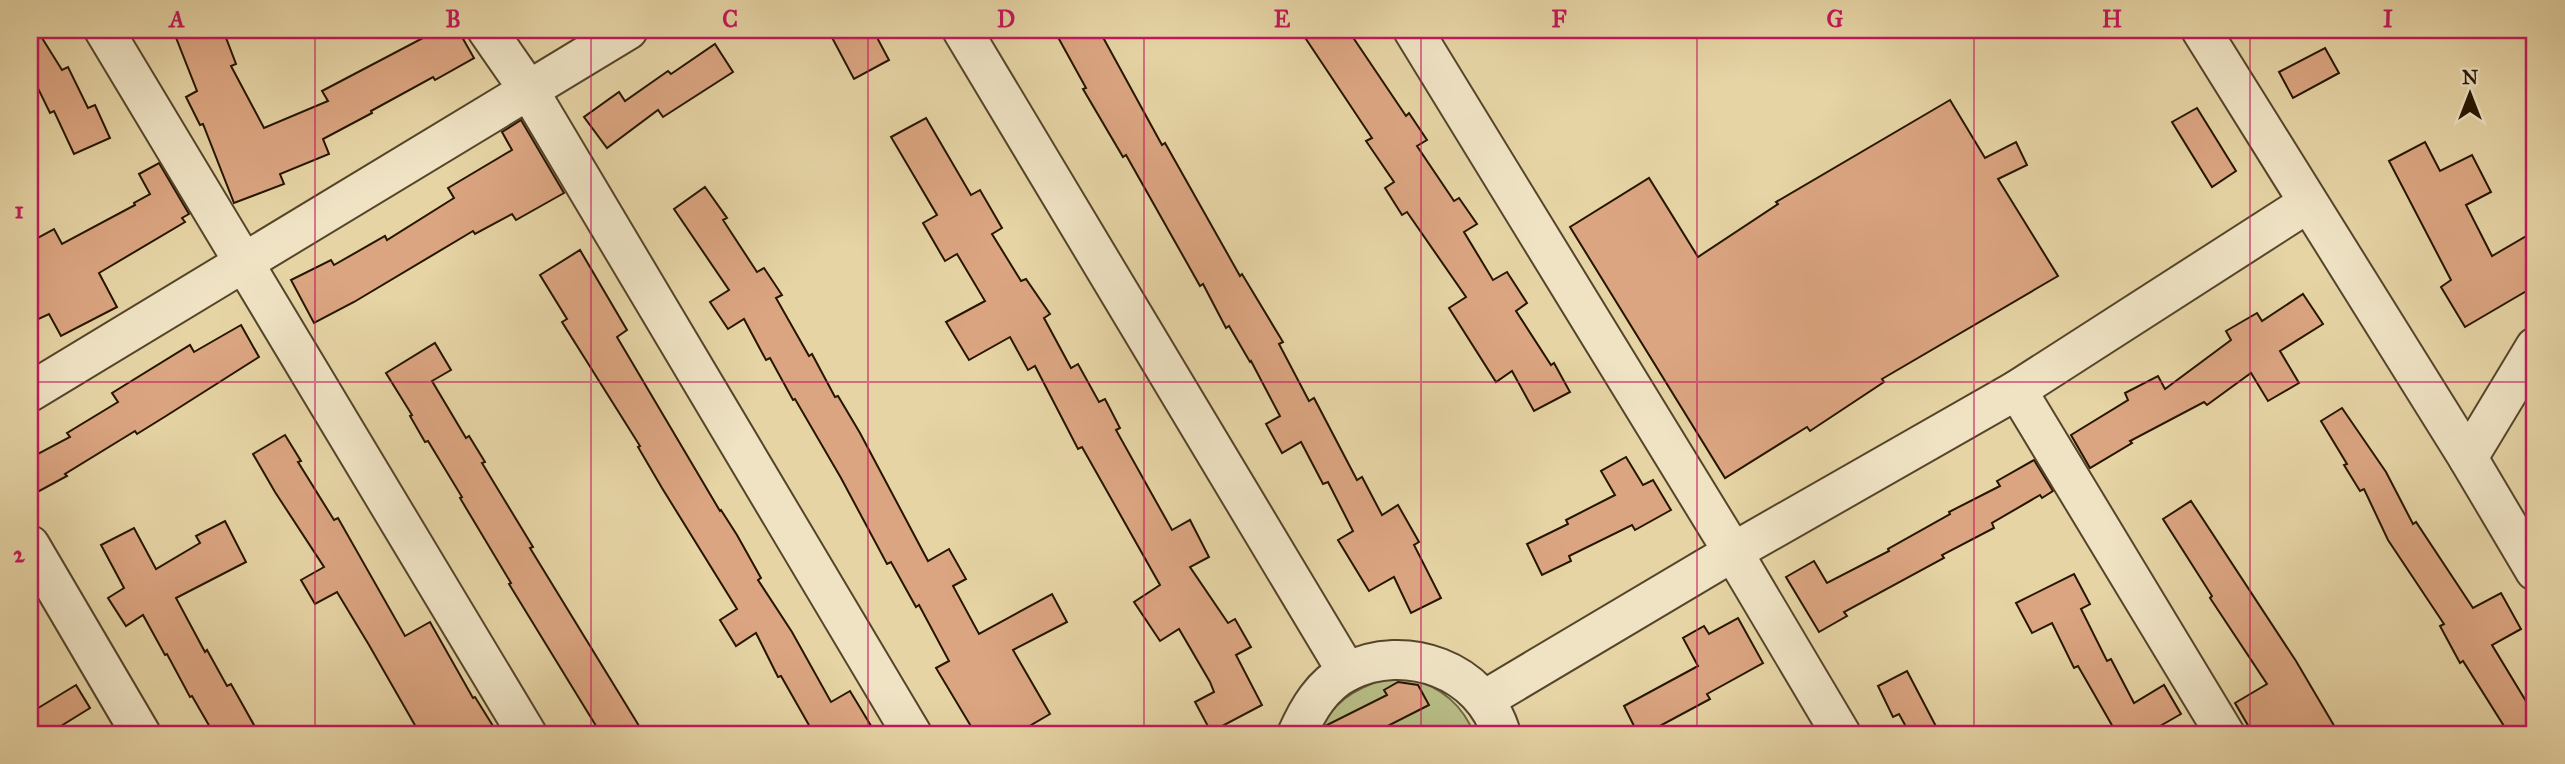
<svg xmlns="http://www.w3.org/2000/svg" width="2565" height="764" font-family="'IM FELL Great Primer',serif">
<rect width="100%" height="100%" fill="#e6d4a5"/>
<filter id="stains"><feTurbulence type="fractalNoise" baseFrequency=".00286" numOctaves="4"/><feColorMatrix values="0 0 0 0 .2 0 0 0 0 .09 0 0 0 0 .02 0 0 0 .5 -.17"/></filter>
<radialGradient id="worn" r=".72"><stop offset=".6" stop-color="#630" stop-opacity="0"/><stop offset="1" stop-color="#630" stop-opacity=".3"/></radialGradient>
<path fill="#b7bc85" stroke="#6e6843" stroke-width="2" d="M1384 679C1393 679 1404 678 1412 680 1441 686 1464 707 1474 734H1320C1329 703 1355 689 1384 679Z"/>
<g fill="#dba581" stroke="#251501" stroke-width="2">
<polygon points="30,30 37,30 62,70 68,67 88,108 95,105 110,138 74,154 54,111 50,113 30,72"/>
<polygon points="173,30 223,30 236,64 231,66 264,128 328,101 322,91 438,30 458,30 474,58 435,80 433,77 371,111 372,113 323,139 329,154 280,174 284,184 234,203 203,124 200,125 186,97 197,91"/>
<polygon points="828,30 873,30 889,60 854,79"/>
<polygon points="1054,30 1099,30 1162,145 1165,143 1240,276 1242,274 1283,342 1279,344 1309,401 1314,398 1357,480 1362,477 1382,515 1398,505 1419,542 1414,545 1441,598 1411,613 1394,577 1369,591 1338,540 1353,531 1328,482 1323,484 1301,442 1282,453 1266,424 1280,416 1251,361 1250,362 1229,326 1226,328 1203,284 1200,286 1126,155 1123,157 1083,89 1086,88"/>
<polygon points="1300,30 1348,30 1406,116 1409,113 1427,140 1417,146 1454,201 1459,198 1477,224 1464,232 1493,280 1507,272 1527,303 1516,311 1551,365 1554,363 1570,392 1534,411 1512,371 1496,382 1449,308 1466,297 1407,212 1402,215 1385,188 1394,182 1366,141 1372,138"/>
<polygon points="715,44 733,72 663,117 658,110 607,148 584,117 619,92 625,101 668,71 671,74"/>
<polygon points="2325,48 2339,73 2293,98 2279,72"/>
<polygon points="1950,100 1985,158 2016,142 2027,165 1998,179 2058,276 1882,379 1884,382 1810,431 1807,427 1725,478 1570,227 1649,178 1698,257 1778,204 1776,202"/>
<polygon points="2197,108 2236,171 2212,187 2172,122"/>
<polygon points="926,118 971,195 980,190 1002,228 992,234 1021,281 1026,279 1050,314 1044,318 1071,368 1078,364 1099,402 1105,399 1120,428 1116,430 1172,530 1190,520 1209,557 1190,567 1228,623 1235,619 1251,647 1236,655 1262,705 1211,732 1195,702 1214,692 1210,682 1179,629 1160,641 1134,602 1160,585 1082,447 1078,449 1035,366 1028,370 1010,337 969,360 946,322 985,301 957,254 945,261 923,223 937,215 891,137"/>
<polygon points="521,120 564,193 516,220 512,214 475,234 473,231 354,302 314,323 291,280 331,260 334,265 385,236 387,240 454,198 448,188 512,150 502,132"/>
<polygon points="2425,142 2440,171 2472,155 2491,192 2466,205 2492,256 2535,231 2535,286 2465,327 2441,287 2451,280 2389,161"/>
<polygon points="159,163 189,214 182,218 185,222 99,273 117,307 61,336 49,314 30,323 30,242 54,229 62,244 135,205 134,203 150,194 139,174"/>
<polygon points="705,187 727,218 723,220 757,272 764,268 782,295 776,298 809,356 812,354 835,397 838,396 860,433 928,561 949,549 966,579 953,586 979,634 1052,594 1067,622 1013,650 1050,714 1016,734 991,734 989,731 975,733 936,668 949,661 919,605 916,607 891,562 887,564 841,478 795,399 793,400 770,358 766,360 744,319 728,329 710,302 729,290 674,209"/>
<polygon points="580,250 627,330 617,337 720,511 721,510 737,535 761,578 758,580 792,632 831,702 850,691 876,734 814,734 781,676 778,677 756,633 736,646 720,620 737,609 662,488 638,447 640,446 562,322 567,319 540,275"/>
<polygon points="2303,294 2323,324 2280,351 2299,383 2268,401 2251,373 2207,405 2204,402 2130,441 2132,443 2090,468 2071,435 2128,400 2125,393 2158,376 2165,389 2231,340 2226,331 2257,313 2262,321"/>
<polygon points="241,325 259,357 166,416 137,434 135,431 65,474 67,476 30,496 30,458 70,437 67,433 118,402 112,393 190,345 194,352"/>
<polygon points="435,343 451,370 432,381 466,438 469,436 485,462 482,463 533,547 530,548 644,734 601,734 509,584 511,583 460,498 462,497 428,441 425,442 410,416 412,415 386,373"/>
<polygon points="2342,408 2386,472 2413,524 2416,522 2473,608 2501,593 2521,629 2492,645 2535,716 2535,734 2509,734 2463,661 2460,663 2440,626 2444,624 2388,540 2364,489 2360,491 2344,465 2347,464 2321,421"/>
<polygon points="285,435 301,461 298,462 334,520 338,518 405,636 430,622 473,698 475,697 498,734 420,734 369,645 337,592 315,604 301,580 324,567 275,492 253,454"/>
<polygon points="1626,457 1643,485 1653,480 1671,510 1635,530 1632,525 1569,556 1571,561 1542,575 1527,544 1568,524 1566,520 1615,495 1601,471"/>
<polygon points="2034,460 2053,491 2042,498 2040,495 1992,523 1994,528 1942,555 1944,558 1844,612 1847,616 1819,632 1786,577 1814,561 1827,583 1889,551 1888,549 1950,514 1949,512 2000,486 1997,481"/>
<polygon points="2191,501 2296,661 2339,734 2253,734 2235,703 2267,684 2210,598 2212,596 2163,519"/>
<polygon points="225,521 246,562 176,598 205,652 207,650 227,686 231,684 259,734 214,734 192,696 190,697 167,654 165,655 143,615 126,626 108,598 124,588 101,545 134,528 156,569 200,543 196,536"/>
<polygon points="2074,574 2090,604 2081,609 2107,661 2111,659 2134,703 2164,685 2181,714 2146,734 2117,734 2078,666 2074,668 2052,623 2032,633 2016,603"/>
<polygon points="1738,618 1763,663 1707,694 1710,699 1645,734 1638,734 1624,706 1698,666 1683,638 1704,626 1709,634"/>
<polygon points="1907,671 1940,734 1910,734 1899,714 1893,717 1878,686"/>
<polygon points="1398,682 1418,685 1429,705 1372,734 1321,734 1325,726 1387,695 1384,690"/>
<polygon points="76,685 90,708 48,734 30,734 30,713"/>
</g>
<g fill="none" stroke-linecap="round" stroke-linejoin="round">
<g stroke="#55452a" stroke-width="42">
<g id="minor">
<polyline points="104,30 527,734"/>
<polyline points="487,30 528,89 912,734"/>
<polyline points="962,30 1347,672"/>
<polyline points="1413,30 1733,552 1841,734"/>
<polyline points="2201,30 2468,458 2535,571"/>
<polyline points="2017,390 2225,734"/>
<polyline points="30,392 628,30"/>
<polyline points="2468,458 2535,347"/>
<polyline points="30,545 141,734"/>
<polyline points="1484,700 1733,552 2017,390 2308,203"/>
<path d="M1297 734C1308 709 1322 685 1347 672 1405 642 1483 670 1501 734"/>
</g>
</g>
<use href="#minor" stroke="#efe3c4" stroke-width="38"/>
</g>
<path fill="none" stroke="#c2185b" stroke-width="2" stroke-opacity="0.55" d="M315 30V734M591 30V734M868 30V734M1144 30V734M1421 30V734M1697 30V734M1974 30V734M2250 30V734M30 382H2535"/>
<rect width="2565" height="764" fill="none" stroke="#e6d4a5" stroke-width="77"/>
<g transform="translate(2470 94)" stroke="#efe3c4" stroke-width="5" paint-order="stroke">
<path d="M0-5L12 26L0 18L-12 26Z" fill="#251501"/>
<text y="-10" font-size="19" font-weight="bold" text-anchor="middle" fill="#251501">N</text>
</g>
<rect x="38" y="38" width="2488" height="688" fill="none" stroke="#c2185b" stroke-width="2.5"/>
<g font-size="23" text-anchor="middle" font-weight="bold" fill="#c2185b">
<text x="177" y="27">A</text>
<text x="453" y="27">B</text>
<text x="730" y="27">C</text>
<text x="1006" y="27">D</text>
<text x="1282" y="27">E</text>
<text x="1559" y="27">F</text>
<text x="1835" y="27">G</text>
<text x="2112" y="27">H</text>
<text x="2388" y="27">I</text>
<text x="19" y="218">1</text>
<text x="19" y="562">2</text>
</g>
<rect width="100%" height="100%" filter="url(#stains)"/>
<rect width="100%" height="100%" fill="url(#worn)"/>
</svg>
